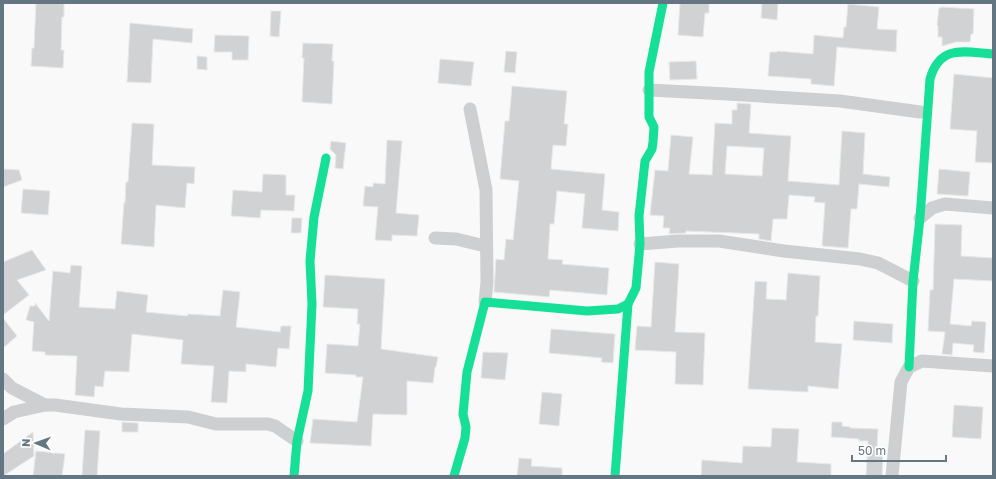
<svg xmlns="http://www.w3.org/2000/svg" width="996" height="479" font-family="'Golos Text',sans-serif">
<rect width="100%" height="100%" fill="#f9f9f9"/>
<g fill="#d0d2d3" stroke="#e8e8e8" fill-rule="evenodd">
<polygon points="36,3 64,3 64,17 62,17 61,50 64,50 63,68 31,66 32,48 34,48"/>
<polygon points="680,3 709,3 709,13 705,13 703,37 678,35"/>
<polygon points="762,3 778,3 777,20 761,18"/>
<polygon points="848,4 879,7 877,29 897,30 896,52 837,47 834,86 811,84 811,79 768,76 770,52 777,52 777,51 813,54 814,35 843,38 844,27 846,27"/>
<polygon points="941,7 974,9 973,34 971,34 970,42 956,42 942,46 942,37 938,37 938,26 937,25 939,8 941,8"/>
<polygon points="271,11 281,11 279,37 270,36"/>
<polygon points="130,23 193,29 192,43 153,39 151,83 127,82"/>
<polygon points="215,35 249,36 248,60 232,60 232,52 214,52"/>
<polygon points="303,43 333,44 332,61 334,61 332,104 302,102 304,58 302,58"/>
<polygon points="506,51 517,52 515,73 504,72"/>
<polygon points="197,56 207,57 207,70 197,69"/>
<polygon points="440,59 474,62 471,86 438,83"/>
<polygon points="696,61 697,79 670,80 669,62"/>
<polygon points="954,74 993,78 993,163 975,162 977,131 950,129"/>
<polygon points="512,86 567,91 564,124 568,124 566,146 553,145 551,169 605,174 602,210 619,212 618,231 582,228 585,194 557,191 554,224 550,224 548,259 563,260 562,264 609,268 607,295 550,290 549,297 494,292 496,259 504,260 506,239 513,240 519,181 500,179 505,121 509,121"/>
<path d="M737 103 751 104 749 133 791 136 788 181 839 185 842 131 865 133 863 174 890 177 889 187 859 184 857 209H851L848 248 822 246 825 203 814 202 815 197 789 195 787 219H773L771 241 759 239V234L686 231V233L669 234 670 228H663L664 216 650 215 655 170 668 171 671 135 693 137 689 174 712 175 715 123 732 124V110H737ZM727 146 764 148 762 176 725 174Z"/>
<polygon points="132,123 154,124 152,165 195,167 194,184 187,183 185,208 156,205 154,247 121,244 124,203 125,203 126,182 128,182"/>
<polygon points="387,140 402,141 396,213 419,215 417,236 392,235 392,241 375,240 378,207 363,206 365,186 373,187 373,183 385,184"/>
<polygon points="331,141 346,143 343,169 335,168 336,155 330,149"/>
<polygon points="3,169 19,170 22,180 3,187"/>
<polygon points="939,169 970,172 968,196 937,194"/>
<polygon points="263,174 286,175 286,195 295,195 294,211 261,210 260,218 231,216 233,190 262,192"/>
<polygon points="23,189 50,191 48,215 21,213"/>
<polygon points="292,218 302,218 301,233 291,233"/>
<polygon points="935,224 962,225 961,256 993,258 993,281 954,279 950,324 971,326 972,321 986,322 984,353 973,352 974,345 953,343 952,355 942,354 945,332 928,331 930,290 933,290"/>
<polygon points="32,250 46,270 17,280 29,295 3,315 3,262"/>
<polygon points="655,262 679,264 675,332 705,333 703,385 675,384 676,352 635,350 637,326 651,327"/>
<polygon points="71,265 82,266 79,307 115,309 117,291 148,295 146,312 187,316 188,314 220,316 223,290 240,292 236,327 280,332 281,326 291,326 289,349 278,348 276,367 246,364 246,372 229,371 227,403 211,402 214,366 181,364 183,340 132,334 129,372 105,371 103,387 95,386 94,397 75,395 77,356 45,355 45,352 32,351 34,322 26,320 30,306 35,306 35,303 49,321 53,271 70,273"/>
<polygon points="788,273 820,276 818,316 816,316 815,342 842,344 838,389 808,386 808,392 748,389 755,281 767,282 766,299 786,300"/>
<polygon points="325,275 385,279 381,349 438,357 436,367 435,367 433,383 407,381 407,415 373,414 371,446 310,443 313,419 357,422 363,377 356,377 356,375 325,373 327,344 358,346 360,324 357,324 358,309 323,307"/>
<polygon points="3,318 17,336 3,348"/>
<polygon points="854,321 893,324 892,343 853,340"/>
<polygon points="551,329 615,334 613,363 601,362 602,358 549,353"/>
<polygon points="483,352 508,353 505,380 481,378"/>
<polygon points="542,392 562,394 559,426 539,424"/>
<polygon points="954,405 983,407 981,439 952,437"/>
<polygon points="122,422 138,423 138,432 122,432"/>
<polygon points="832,422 842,422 842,426 850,427 850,428 878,429 877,449 883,450 882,476 866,476 868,441 859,441 859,439 831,437"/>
<polygon points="772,428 799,429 797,462 831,464 831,476 701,476 702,460 742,463 743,446 771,447"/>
<polygon points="85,430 100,431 97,476 82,476"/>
<polygon points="33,432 34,456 3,476 3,454"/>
<polygon points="36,451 65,454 62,476 33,476"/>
<polygon points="519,458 532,459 531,466 562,468 562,476 517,476"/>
</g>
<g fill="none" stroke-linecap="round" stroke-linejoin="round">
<g stroke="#cecfd0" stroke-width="13">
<polyline points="649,90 727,94 840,101 920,112"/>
<polyline points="470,109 486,190 487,282 485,302"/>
<polyline points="920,218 932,208 945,204 993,208"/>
<polyline points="435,238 456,239 485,246"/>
<polyline points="640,244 678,241 719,241 784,251 860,259 878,263 913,281"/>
<polyline points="3,379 12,388 45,405"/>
<polyline points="3,419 14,412 45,405 55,405 121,414 188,417 216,424 268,424 275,426 297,441"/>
<polyline points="892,476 901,382 909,367 922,361 993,366"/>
</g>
<g stroke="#16e098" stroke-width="9">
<path d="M909 367 913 281 920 218 930 79C940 44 964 52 993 54"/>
<polyline points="294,476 297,441 308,391 312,304 310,261 314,217 326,158"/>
<polyline points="454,476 465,438 466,427 463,414 467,372 485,302 587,311 618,309 628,304"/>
<polyline points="615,476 628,304 636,288 640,244 639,216 645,161 652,149 653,142 654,127 649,117 649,72 663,3"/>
</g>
</g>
<rect width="996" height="479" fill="none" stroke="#657683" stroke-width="8"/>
<g transform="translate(36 443) rotate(272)" stroke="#ffffff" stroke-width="3" paint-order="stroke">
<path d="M0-3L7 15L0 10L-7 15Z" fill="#657683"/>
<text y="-6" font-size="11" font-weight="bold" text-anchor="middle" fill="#657683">N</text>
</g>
<path d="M852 455v6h94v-6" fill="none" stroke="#657683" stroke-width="2"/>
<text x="858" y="455" font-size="12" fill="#657683" stroke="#ffffff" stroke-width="3" paint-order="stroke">50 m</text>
</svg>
